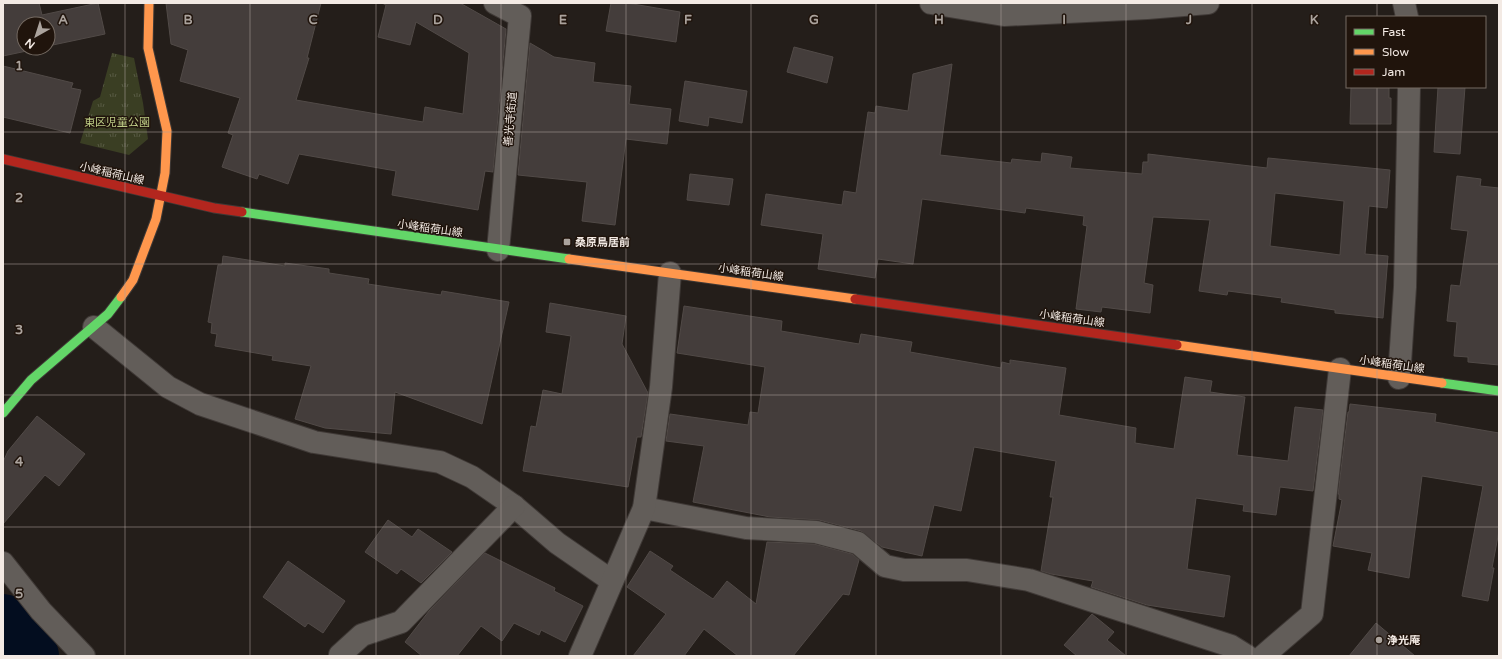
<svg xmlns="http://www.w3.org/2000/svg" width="1502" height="659" font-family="'Varela Round','Noto Sans JP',sans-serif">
<defs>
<pattern id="park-tufts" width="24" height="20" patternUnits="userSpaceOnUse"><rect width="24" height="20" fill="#3a3e23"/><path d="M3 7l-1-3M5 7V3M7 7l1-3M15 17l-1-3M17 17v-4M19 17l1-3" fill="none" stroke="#575a43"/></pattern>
</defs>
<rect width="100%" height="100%" fill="#241e1a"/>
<polygon fill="url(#park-tufts)" points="112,53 134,58 143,103 148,139 129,155 80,143 93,101 100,97"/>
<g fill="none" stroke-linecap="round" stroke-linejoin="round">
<polyline stroke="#030d1f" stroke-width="56" points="3,622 31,656"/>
</g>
<g fill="#443d3b" stroke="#514a47" fill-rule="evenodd">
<polygon points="3,3 39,3 42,15 98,3 105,34 48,46 48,24 24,24 24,48 41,48 3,56"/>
<polygon points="166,3 321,3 307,58 309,58 296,100 423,122 425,107 463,114 469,53 416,22 410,45 378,37 386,5 382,3 460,3 506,29 493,172 485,171 478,210 392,195 396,171 299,154 288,184 259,174 257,179 222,167 233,135 228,133 240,98 180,81 188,50 171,44"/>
<polygon points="611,3 627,3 680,12 676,42 606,31"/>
<polygon points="530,43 554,57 595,63 593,82 631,86 629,104 671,109 667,144 626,139 615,225 582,221 587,182 518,175"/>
<polygon points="794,47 833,57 827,83 787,72"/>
<path d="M952 64 940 155 1011 163 1012 159 1041 162 1042 153 1072 157 1070 168 1142 174 1143 162H1148V154L1267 168 1268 158 1390 170 1387 208 1369 206 1365 254 1388 256 1383 318 1335 313V310L1281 302 1282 298 1228 291 1227 295 1199 291 1210 220 1153 217 1144 283 1153 285 1150 313 1102 307 1101 312 1076 309 1087 226 1083 225 1084 216 1026 208 1025 213 922 199 913 264 878 259 875 278 818 269 823 234 761 225 766 194 842 205 844 191 856 193 868 112 875 113 876 106 908 111 913 74ZM1275 193 1344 201 1340 255 1270 246Z"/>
<polygon points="3,66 73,83 71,88 81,90 70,133 3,117"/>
<polygon points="685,81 747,91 742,123 709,117 708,126 679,121"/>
<polygon points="1351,87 1389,87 1389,98 1391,98 1391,124 1350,124"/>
<polygon points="1438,87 1465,87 1460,154 1434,152"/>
<polygon points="690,174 733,179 729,205 687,200"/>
<polygon points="1457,176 1481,179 1480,186 1499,188 1499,365 1468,362 1468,357 1454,356 1457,322 1447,321 1451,285 1460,286 1468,231 1451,229"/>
<polygon points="223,256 285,266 285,263 329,269 329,273 369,279 368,284 441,295 442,291 509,302 482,424 395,392 391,434 325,428 295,419 311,366 272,360 273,356 215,346 217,334 211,333 212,323 208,322 218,265 222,265"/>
<polygon points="550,303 626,316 622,344 648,393 641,437 637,437 628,487 523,471 531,426 536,427 543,390 562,394 571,336 546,332"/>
<polygon points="684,306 782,321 781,331 859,344 861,334 912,342 910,352 1001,368 1002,362 1010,364 1010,360 1066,368 1059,415 1136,428 1135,443 1174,449 1185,377 1212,381 1210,392 1245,397 1237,455 1288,461 1295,407 1323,410 1313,491 1280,487 1276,515 1243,511 1244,505 1196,498 1187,569 1230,576 1224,617 1147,605 1091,587 1093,581 1051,574 1041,571 1053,497 1050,497 1056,461 974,447 961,511 934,505 922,556 882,547 861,531 819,520 770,517 693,502 704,446 666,441 670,414 748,425 750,412 758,413 765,367 677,353"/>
<polygon points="1350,404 1436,414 1435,422 1499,433 1499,531 1492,568 1494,568 1488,601 1462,596 1483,486 1422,476 1409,578 1368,570 1372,553 1333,546 1342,500 1339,499 1339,494 1338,494 1348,412 1349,412"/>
<polygon points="37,416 85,454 59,486 45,475 3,524 3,462 8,451"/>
<polygon points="388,520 412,537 418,529 452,552 421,583 401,569 397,574 365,552"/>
<polygon points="767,542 814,544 852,554 859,560 849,595 843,594 793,656 738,656 704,629 684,656 633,656 666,614 627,587 650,551 673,566 670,570 713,599 727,581 756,604"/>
<polygon points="485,553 555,588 554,591 583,606 565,642 541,630 539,635 514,623 502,641 481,626 457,656 422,656 405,642 429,611"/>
<polygon points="288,561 345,601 323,633 308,623 305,627 263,597"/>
<polygon points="1092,614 1114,632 1107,640 1126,656 1077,656 1064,645"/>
<polygon points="1376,623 1415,656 1349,656"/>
</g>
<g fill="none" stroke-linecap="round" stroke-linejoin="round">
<g stroke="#3f3936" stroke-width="24">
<g id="street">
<polyline points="495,3 520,16 498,250"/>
<polyline points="931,3 1004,15 1147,8 1208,3"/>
<polyline points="1404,3 1407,17"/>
<polyline points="94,327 168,387 200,404 314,442 440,462 472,477 514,506 557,543 612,581"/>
<polyline points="1399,378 1405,287 1409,87"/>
<polyline points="644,508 746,528 816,532 858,543 885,566 904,570 967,570 1029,580 1231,646 1247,656"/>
<polyline points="3,563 41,611 84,656"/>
<polyline points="340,655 362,635 401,622 514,506"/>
<polyline points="580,656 644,508 661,387 670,273"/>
<polyline points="1263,656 1312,614 1340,369"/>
</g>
</g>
<g stroke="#3f3936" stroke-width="11">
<g id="fast">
<polyline points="242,212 569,259"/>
<polyline points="1442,383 1499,391"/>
<polyline points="3,413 31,380 108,314 121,297"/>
</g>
</g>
<g stroke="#3f3936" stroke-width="11">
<g id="slow">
<polyline points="569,259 855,299"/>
<polyline points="121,297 133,280 156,219 165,173 167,131 148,48 149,3"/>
<polyline points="1177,345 1442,383"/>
</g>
</g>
<g stroke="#3f3936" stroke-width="11">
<g id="jam">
<polyline points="3,159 214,208 242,212"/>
<polyline points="855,299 1177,345"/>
</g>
</g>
<use href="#street" stroke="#625d59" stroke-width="22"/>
<use href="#fast" stroke="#63d668" stroke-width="9"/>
<use href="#slow" stroke="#ff974d" stroke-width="9"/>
<use href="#jam" stroke="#b3261e" stroke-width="9"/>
</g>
<path fill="none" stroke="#aba39d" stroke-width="1" stroke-opacity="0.55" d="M125 3V656M250 3V656M376 3V656M501 3V656M626 3V656M751 3V656M876 3V656M1001 3V656M1126 3V656M1252 3V656M1377 3V17M1377 87V656M3 132H1499M3 264H1499M3 395H1499M3 527H1499"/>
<g fill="#aba39d" stroke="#20140c" stroke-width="1.5">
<rect x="563" y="238" width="8" height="8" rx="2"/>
<circle cx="1379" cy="640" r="4"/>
</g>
<g text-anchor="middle" stroke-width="3" stroke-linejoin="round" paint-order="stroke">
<g font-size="11" fill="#f3eae4" stroke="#20140c">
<text transform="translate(510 119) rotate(-85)" y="4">善光寺街道</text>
<text transform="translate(112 173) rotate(13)" y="4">小峰稲荷山線</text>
<text transform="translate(430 228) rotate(8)" y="4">小峰稲荷山線</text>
<text transform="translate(751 272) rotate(8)" y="4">小峰稲荷山線</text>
<text transform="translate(1072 318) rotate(8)" y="4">小峰稲荷山線</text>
<text transform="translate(1392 364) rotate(8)" y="4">小峰稲荷山線</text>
</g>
<g font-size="11" fill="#bdcc86" stroke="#20140c">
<text x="117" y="126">東区児童公園</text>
</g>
<g font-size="11" font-weight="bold" fill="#f3eae4" stroke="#20140c" text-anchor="start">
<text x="575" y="246">桑原鳥居前</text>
<text x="1387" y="644">浄光庵</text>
</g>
</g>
<g font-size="13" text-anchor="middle" font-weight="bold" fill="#aba39d" stroke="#20140c" stroke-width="3" stroke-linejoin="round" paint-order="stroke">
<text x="63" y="24">A</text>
<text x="188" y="24">B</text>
<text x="313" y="24">C</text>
<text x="438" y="24">D</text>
<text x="563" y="24">E</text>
<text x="688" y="24">F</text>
<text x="814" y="24">G</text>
<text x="939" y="24">H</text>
<text x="1064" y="24">I</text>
<text x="1189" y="24">J</text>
<text x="1314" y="24">K</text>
<text x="19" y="70">1</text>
<text x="19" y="202">2</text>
<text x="19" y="334">3</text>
<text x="19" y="466">4</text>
<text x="19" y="598">5</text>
</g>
<rect width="1502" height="659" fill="none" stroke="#f3eae4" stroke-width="8"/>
<rect x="1346" y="16" width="140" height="72" fill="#20140c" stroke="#746a62"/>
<rect x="1354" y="29" width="20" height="6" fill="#63d668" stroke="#746a62"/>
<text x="1382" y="36" font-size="12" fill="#f3eae4">Fast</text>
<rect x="1354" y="49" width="20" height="6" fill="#ff974d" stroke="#746a62"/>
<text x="1382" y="56" font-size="12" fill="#f3eae4">Slow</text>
<rect x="1354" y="69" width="20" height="6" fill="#b3261e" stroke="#746a62"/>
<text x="1382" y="76" font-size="12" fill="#f3eae4">Jam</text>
<g transform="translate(36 36) rotate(219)"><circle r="19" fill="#20140c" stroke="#746a62"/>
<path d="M0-3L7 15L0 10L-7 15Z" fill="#aba39d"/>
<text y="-6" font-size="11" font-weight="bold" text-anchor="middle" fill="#f3eae4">N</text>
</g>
</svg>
